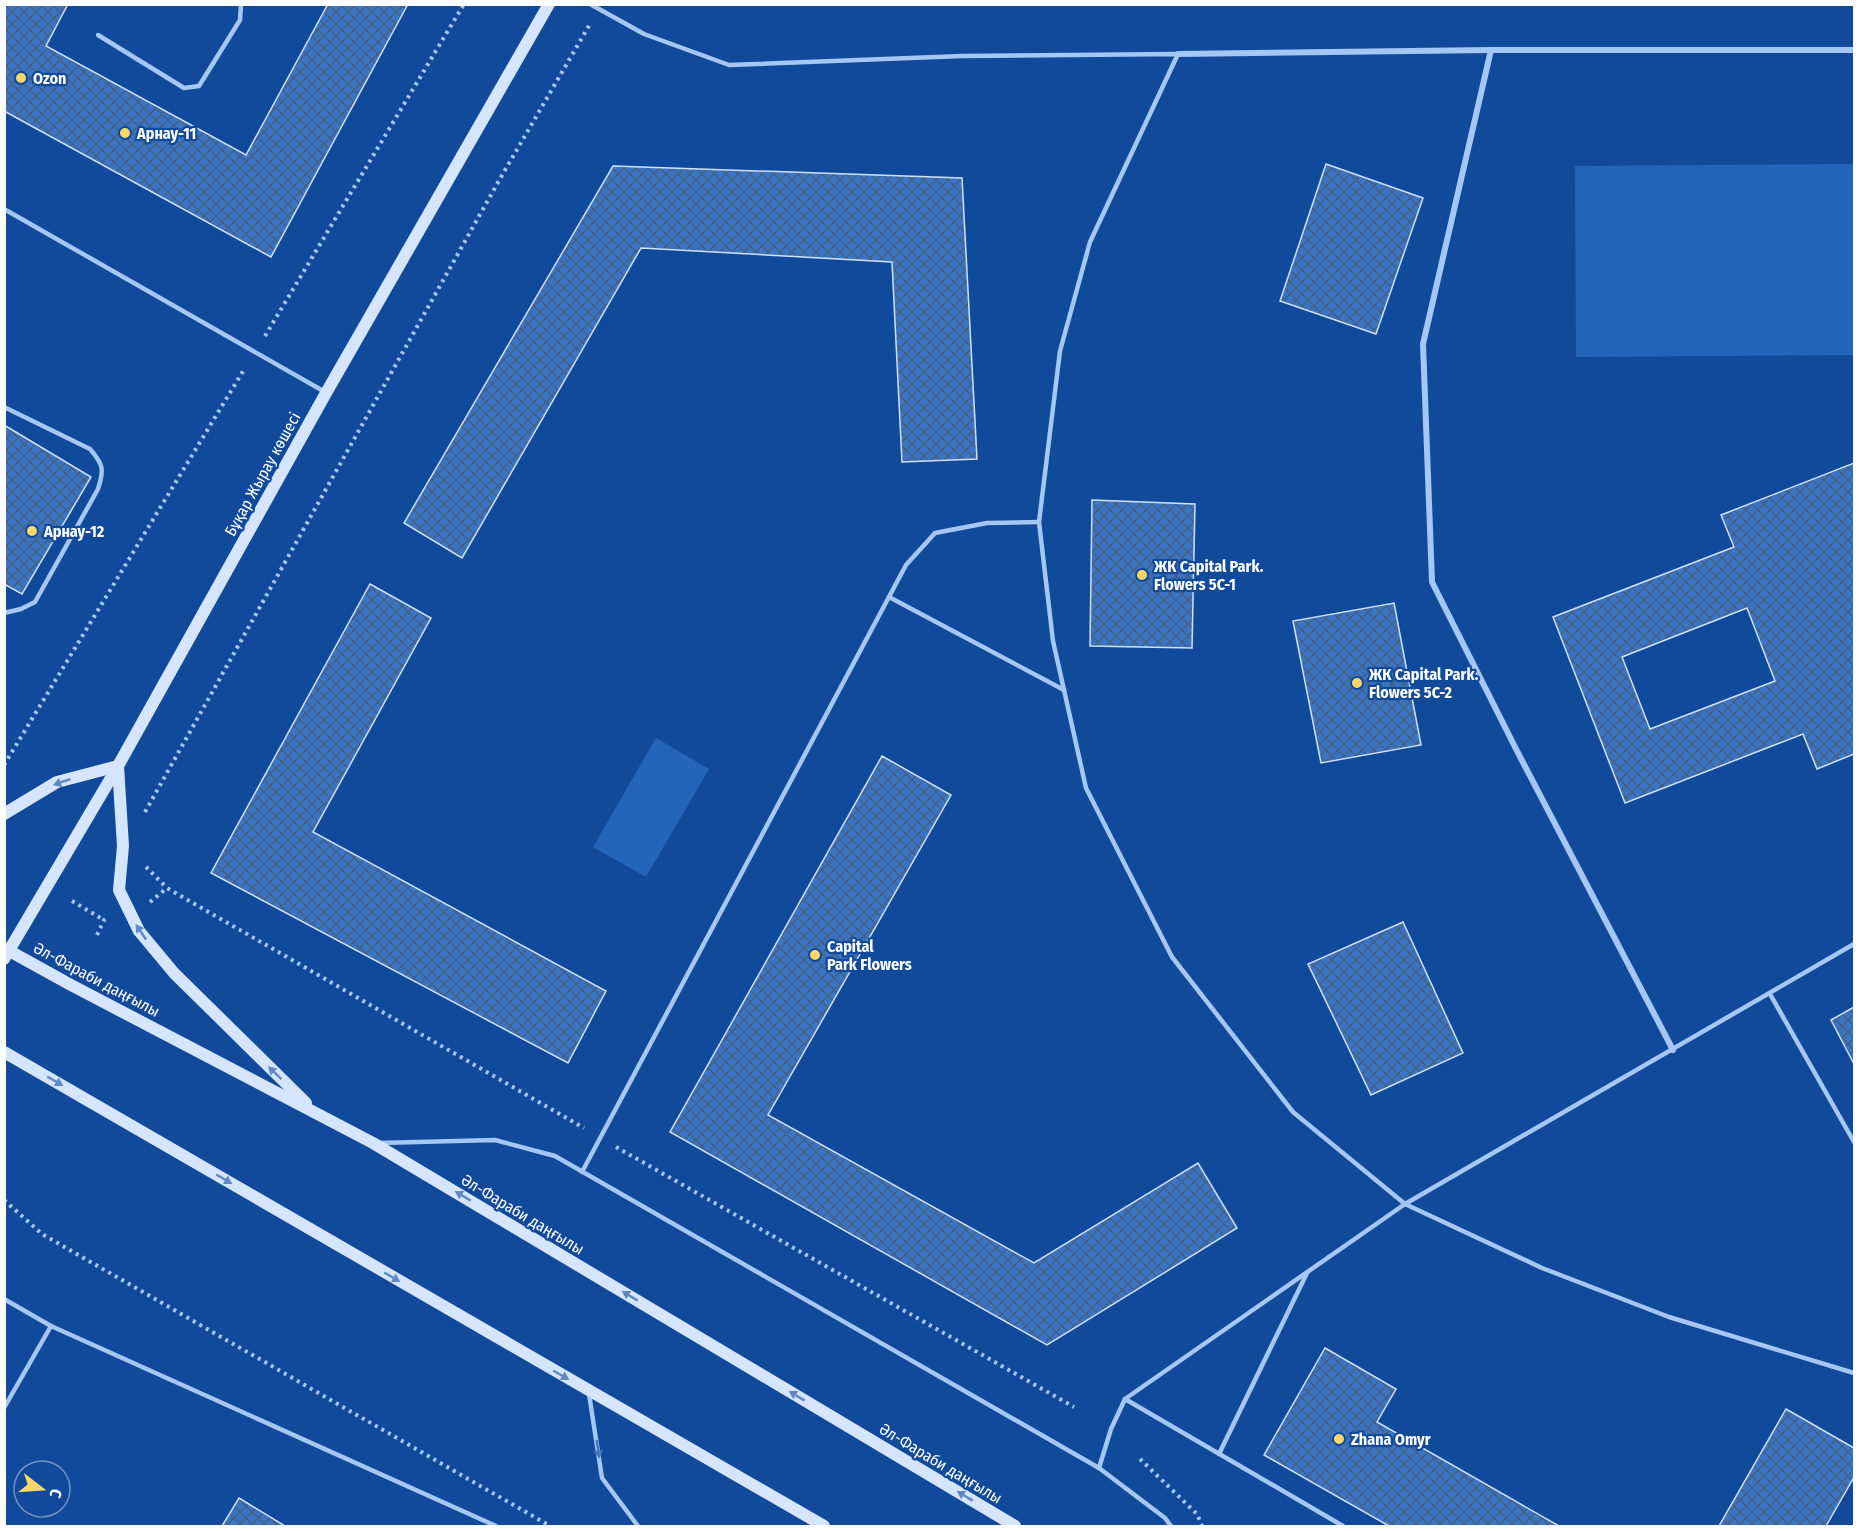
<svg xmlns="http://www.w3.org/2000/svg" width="1859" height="1531" font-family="'Fira Sans Condensed',sans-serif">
<defs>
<pattern id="building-cross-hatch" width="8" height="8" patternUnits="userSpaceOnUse" patternTransform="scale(1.5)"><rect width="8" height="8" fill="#3a74c2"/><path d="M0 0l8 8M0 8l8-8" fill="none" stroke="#436087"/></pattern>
</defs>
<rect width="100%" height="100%" fill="#124a9b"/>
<g fill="#2464b9">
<polygon points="1854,164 1854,355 1576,357 1575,166"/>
<polygon points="656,738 709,769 646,877 593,847"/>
</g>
<g fill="url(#building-cross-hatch)" stroke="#cde2fe" stroke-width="1.5" fill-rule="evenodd">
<polygon points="4,4 68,4 46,46 246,155 328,4 408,4 271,257 4,111"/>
<polygon points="1326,164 1423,198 1376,334 1280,301"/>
<polygon points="613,166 962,178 977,459 902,462 892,262 641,248 462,558 404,523"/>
<polygon points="4,425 91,477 22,594 4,584"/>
<path d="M1854 463V754L1817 769 1803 734 1625 803 1553 617 1734 547 1721 515ZM1747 608 1775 681 1650 729 1622 657Z"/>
<polygon points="1092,500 1195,504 1192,648 1090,646"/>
<polygon points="370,584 431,618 313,832 606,991 568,1063 211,873"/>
<polygon points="1394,603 1421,745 1321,763 1293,621"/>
<polygon points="882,756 951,795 768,1115 1034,1263 1198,1163 1237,1228 1047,1345 670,1132"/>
<polygon points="1403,922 1463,1053 1371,1095 1308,964"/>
<polygon points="1854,1007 1854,1064 1831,1020"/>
<polygon points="1325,1348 1396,1389 1377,1422 1559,1526 1389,1526 1264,1455"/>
<polygon points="1786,1409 1854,1448 1854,1477 1826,1526 1719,1526"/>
<polygon points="239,1498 285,1526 222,1526"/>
</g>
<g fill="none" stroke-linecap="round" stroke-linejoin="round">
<g stroke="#a5c7f4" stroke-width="4" stroke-dasharray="3 4.5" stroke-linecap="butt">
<polyline points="265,336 464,4"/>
<polyline points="4,765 245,368"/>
<polyline points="145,812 501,177 590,24"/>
<polyline points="4,860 5,860"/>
<polyline points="146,867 167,888"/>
<polyline points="72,901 104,920"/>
<polyline points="150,902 167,888 584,1128"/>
<polyline points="97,935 104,920 107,918"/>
<polyline points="616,1147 1074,1407"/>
<polyline points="4,1200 42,1234 550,1526"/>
<polyline points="1140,1459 1197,1514 1202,1526"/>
</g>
<g stroke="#a5c7f4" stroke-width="4.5">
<polyline points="590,4 644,34 729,65 962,56 1178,54 1090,242 1060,351 1039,522 1053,641 1086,788 1172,957 1293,1112 1405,1204 1542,1268 1669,1317 1854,1373"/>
<polyline points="98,35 184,88 199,86 240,20 241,4"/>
<polyline points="4,209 325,392"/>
<path d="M4 407 90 449C104 465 104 470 98 489L35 602 21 609 4 613"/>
<polyline points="889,597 1064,690"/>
<polyline points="1770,994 1854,1142"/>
<polyline points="379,1143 495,1140 555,1156 1099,1468 1165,1518 1171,1526"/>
<polyline points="582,1172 906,565 935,533 987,523 1039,522"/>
<polyline points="4,1299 51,1326 496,1526"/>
<polyline points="589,1394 602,1478 638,1526"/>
<polyline points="1125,1399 1343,1526"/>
<polyline points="4,1408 51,1326"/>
<polyline points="1219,1454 1307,1273"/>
<polyline points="1099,1468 1111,1429 1125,1399 1405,1204 1854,944"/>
</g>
<g stroke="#a5c7f4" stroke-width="6">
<polyline points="1491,50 1423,344 1432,582 1516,749 1673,1050"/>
<polyline points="1178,54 1491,50 1854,50"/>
</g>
<g stroke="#d5e5fd" stroke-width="12">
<polyline points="4,814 57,782 118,766 123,846 119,890 139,931 174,973 306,1103"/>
<polyline points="4,948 71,985 373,1143 1015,1526"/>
<polyline points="4,959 118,766 326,393 549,4"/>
<polyline points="4,1052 824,1526"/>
</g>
</g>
<defs><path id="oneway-solid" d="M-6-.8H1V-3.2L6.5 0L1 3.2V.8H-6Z" transform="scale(1.5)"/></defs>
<g fill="#6088c2">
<use href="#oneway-solid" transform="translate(62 782) rotate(161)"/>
<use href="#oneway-solid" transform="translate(141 932) rotate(-124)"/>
<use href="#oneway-solid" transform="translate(275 1073) rotate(-136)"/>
<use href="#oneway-solid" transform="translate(55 1081) rotate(30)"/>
<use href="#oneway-solid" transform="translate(224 1179) rotate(30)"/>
<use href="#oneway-solid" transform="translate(463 1196) rotate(-149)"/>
<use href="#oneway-solid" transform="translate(392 1277) rotate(30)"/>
<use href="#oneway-solid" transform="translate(630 1296) rotate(-149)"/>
<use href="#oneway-solid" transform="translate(561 1375) rotate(30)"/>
<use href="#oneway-solid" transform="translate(797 1396) rotate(-149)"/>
<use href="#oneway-solid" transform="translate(965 1496) rotate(-149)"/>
</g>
<use fill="#4576ba" href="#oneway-solid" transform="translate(598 1449) rotate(81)"/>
<g fill="#ffd768" stroke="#124a9b" stroke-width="2">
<circle cx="21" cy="78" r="6"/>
<circle cx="125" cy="133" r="6"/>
<circle cx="32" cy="531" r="6"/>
<circle cx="1142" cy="575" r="6"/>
<circle cx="1357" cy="683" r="6"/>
<circle cx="815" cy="955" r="6"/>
<circle cx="1339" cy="1439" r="6"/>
</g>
<g text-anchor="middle" stroke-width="4.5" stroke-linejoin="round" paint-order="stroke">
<g font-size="16" font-weight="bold" fill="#fff" stroke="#124a9b" text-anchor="start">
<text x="33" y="84">Ozon</text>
<text x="137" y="139">Арнау-11</text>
<text x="44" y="537">Арнау-12</text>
<text x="1154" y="572">ЖК Capital Park.<tspan x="1154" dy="18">Flowers 5C-1</tspan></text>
<text x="1369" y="680">ЖК Capital Park.<tspan x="1369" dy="18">Flowers 5C-2</tspan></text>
<text x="827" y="952">Capital<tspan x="827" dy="18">Park Flowers</tspan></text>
<text x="1351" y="1445">Zhana Omyr</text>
</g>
<g font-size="16" fill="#fff" stroke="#124a9b">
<text transform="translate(262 474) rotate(-61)" y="6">Бұқар Жырау көшесі</text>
<text transform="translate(97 979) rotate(28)" y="6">Әл-Фараби даңғылы</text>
<text transform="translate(523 1214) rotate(31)" y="6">Әл-Фараби даңғылы</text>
<text transform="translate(941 1463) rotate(31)" y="6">Әл-Фараби даңғылы</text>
</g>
</g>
<rect width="1859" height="1531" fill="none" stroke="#ffffff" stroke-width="12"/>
<g transform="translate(42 1489) rotate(107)"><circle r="28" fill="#124a9b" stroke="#7192c3" stroke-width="1.5"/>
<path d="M0-4.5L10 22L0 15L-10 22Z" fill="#ffd768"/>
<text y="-9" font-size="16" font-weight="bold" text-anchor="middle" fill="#ffffff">С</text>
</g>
</svg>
